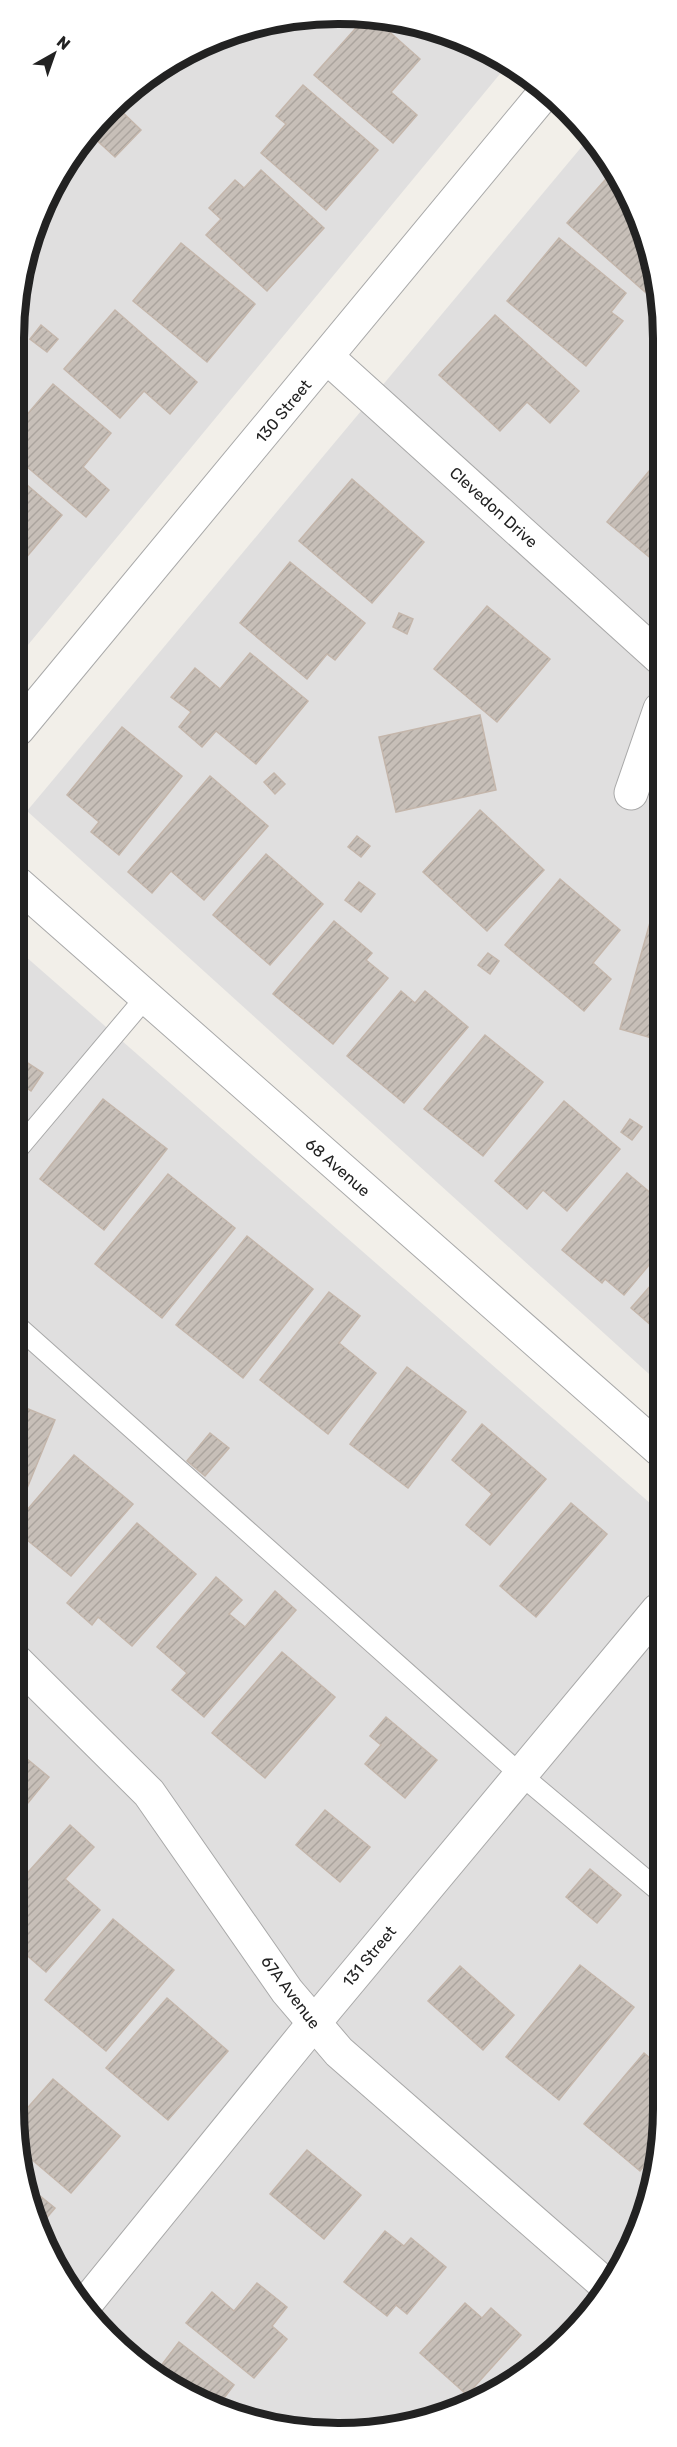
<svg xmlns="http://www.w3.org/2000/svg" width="677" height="2447" font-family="Rubik,sans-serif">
<defs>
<pattern id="building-hatch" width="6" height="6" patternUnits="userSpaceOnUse" patternTransform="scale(1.5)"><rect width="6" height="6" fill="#c7bfb8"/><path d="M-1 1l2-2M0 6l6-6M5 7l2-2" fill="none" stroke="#aba49e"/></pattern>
</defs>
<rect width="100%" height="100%" fill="#f2efe9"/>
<g fill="#e0dfdf">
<polygon points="275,20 402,20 501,57 509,63 18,657 20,275 68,158 158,68"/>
<polygon points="589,138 630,195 661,296 659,1383 27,811"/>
<polygon points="17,949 659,1511 657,2172 620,2271 536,2367 423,2422 317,2433 194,2400 94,2323 38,2233 14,2108"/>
</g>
<g fill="url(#building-hatch)" stroke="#c4b6ab" stroke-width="1.5">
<polygon points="363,20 376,20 420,59 391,92 417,115 393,143 314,75"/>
<polygon points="474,47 488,52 485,56"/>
<polygon points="303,85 378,150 326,210 261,153 286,124 276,116"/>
<polygon points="118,108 141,130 115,157 91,135"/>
<polygon points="261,170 324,228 267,291 206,235 221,219 209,208 235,180 244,188"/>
<polygon points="613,171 630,195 656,280 645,292 567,223"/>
<polygon points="559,238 626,293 611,312 623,321 586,366 507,301"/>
<polygon points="181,243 255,304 207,362 133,301"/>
<polygon points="115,310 197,382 170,414 144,391 120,418 64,369"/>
<polygon points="495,315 579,391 550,423 527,402 500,431 439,375"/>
<polygon points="41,325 58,339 47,352 30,339"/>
<polygon points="53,384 111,433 83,467 109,490 86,517 19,460 19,424"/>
<polygon points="659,459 660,459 660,566 607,522"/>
<polygon points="19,478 62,515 19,566"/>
<polygon points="352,479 424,542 372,603 299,541"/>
<polygon points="290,562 365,623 335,660 327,654 307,679 240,623"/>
<polygon points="487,606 550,659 497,722 434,669"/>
<polygon points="399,613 413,619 407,634 393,627"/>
<polygon points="250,653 308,701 256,764 216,731 202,747 179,727 191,712 171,697 195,668 220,689"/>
<polygon points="480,715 496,790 396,812 379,737"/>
<polygon points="122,727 182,776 119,855 91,832 99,822 67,795"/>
<polygon points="274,773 285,784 275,794 264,782"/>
<polygon points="210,776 268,826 204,900 171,871 152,893 128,872"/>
<polygon points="480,810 544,870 487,931 423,872"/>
<polygon points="357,836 370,846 361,857 348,847"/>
<polygon points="266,854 323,904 270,965 213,915"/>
<polygon points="560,879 620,930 593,963 611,979 584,1011 505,945"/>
<polygon points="359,882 375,894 361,912 345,900"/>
<polygon points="651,919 660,921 659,1040 620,1029"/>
<polygon points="334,921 372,953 366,960 388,978 333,1044 273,994"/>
<polygon points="488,953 499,961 490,974 478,965"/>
<polygon points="401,991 415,1003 425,991 468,1027 404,1103 347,1056"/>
<polygon points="485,1035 543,1082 483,1156 424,1109"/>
<polygon points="17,1056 43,1073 31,1091 17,1081"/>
<polygon points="17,1092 26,1100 17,1112"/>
<polygon points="103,1099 167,1149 104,1230 40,1179"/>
<polygon points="564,1101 620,1149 567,1211 543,1190 527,1209 495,1181"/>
<polygon points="630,1119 642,1127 632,1140 621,1132"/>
<polygon points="627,1173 659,1200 659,1253 624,1295 605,1279 602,1283 562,1250"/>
<polygon points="168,1174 235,1228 162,1318 95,1264"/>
<polygon points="247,1236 313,1289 243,1378 176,1325"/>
<polygon points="659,1276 659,1332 631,1308"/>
<polygon points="329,1292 360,1316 339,1343 376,1373 328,1434 260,1380"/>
<polygon points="407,1367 466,1412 408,1488 350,1444"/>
<polygon points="16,1404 55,1420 21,1503 16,1501"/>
<polygon points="482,1424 546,1479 490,1545 466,1525 492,1494 452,1460"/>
<polygon points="210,1433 229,1448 205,1476 187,1461"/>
<polygon points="74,1455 133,1504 71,1576 15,1530 15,1524"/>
<polygon points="571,1503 607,1534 536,1617 500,1586"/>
<polygon points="137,1523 196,1574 132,1646 98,1617 92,1625 67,1603"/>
<polygon points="216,1577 242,1600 229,1614 245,1627 275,1591 296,1610 204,1717 172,1690 187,1673 157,1647"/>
<polygon points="282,1652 335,1697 265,1778 212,1733"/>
<polygon points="386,1717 437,1760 405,1798 365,1764 381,1745 370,1736"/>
<polygon points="15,1749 49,1777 14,1820"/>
<polygon points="325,1810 370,1847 340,1882 296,1845"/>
<polygon points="70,1825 94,1847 65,1879 100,1910 46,1972 14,1944 14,1888"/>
<polygon points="590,1869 621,1895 597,1923 566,1897"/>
<polygon points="113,1919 174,1970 106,2051 45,2000"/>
<polygon points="580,1965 634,2007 559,2100 506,2057"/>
<polygon points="460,1966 514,2015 483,2050 428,2001"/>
<polygon points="167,1998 228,2051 168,2120 106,2068"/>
<polygon points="644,2053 658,2065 657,2149 640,2171 584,2124"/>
<polygon points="53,2079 120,2136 71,2193 22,2151 14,2108 14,2104 23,2113"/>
<polygon points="307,2150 361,2195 324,2239 270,2194"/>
<polygon points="655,2178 647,2198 642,2193"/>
<polygon points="29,2187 55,2208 37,2229"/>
<polygon points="385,2231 404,2246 411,2238 446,2267 407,2314 396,2305 387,2316 344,2282"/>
<polygon points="257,2283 287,2307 272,2326 287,2339 254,2378 186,2323 212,2292 234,2311"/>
<polygon points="465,2303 482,2318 491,2308 521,2335 467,2395 420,2353"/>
<polygon points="179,2342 234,2385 218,2406 194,2400 157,2371"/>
<polygon points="543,2354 546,2356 531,2369"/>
</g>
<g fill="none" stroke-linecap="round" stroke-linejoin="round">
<g stroke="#a9a9a9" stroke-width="22">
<g id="service">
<polyline points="17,1150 146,997"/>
<polyline points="16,1325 520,1774 658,1890"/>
</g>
</g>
<g stroke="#a9a9a9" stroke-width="35">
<g id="minor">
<polyline points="327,357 660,658"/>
<polyline points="631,793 660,709"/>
<polyline points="15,1660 149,1793 287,1991 339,2052 607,2286"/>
<polyline points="84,2306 314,2023 658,1610"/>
</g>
</g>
<g stroke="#a9a9a9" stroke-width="35">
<g id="tertiary">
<polyline points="18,729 546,91"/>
<polyline points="18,884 659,1449"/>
</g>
</g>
<use href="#service" stroke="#fff" stroke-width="20"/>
<use href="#minor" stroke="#fff" stroke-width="33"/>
<use href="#tertiary" stroke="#fff" stroke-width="33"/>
</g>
<g text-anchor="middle" stroke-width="4.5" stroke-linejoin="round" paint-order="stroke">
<g font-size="16" fill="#222" stroke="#fff">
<text transform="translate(283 411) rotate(-50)" y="6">130 Street</text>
<text transform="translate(494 507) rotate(42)" y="6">Clevedon Drive</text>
<text transform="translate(338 1167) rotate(41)" y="6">68 Avenue</text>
<text transform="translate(369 1956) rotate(-50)" y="6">131 Street</text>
<text transform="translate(291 1992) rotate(53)" y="6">67A Avenue</text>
</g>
</g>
<path d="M0 0H677V2447H0ZM338 24H339A314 314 0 0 1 653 338V2109A314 314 0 0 1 339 2423H338A314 314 0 0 1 24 2109V338A314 314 0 0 1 338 24Z" fill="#fff" fill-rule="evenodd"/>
<path fill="none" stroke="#222" stroke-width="8" d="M338 24H339A314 314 0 0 1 653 338V2109A314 314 0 0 1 339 2423H338A314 314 0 0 1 24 2109V338A314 314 0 0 1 338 24Z"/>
<g transform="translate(54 54) rotate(40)" stroke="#ffffff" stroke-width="4.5" paint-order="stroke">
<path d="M0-4.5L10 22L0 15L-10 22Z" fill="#222222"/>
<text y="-9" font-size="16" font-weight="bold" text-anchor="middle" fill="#222222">N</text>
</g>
</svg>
